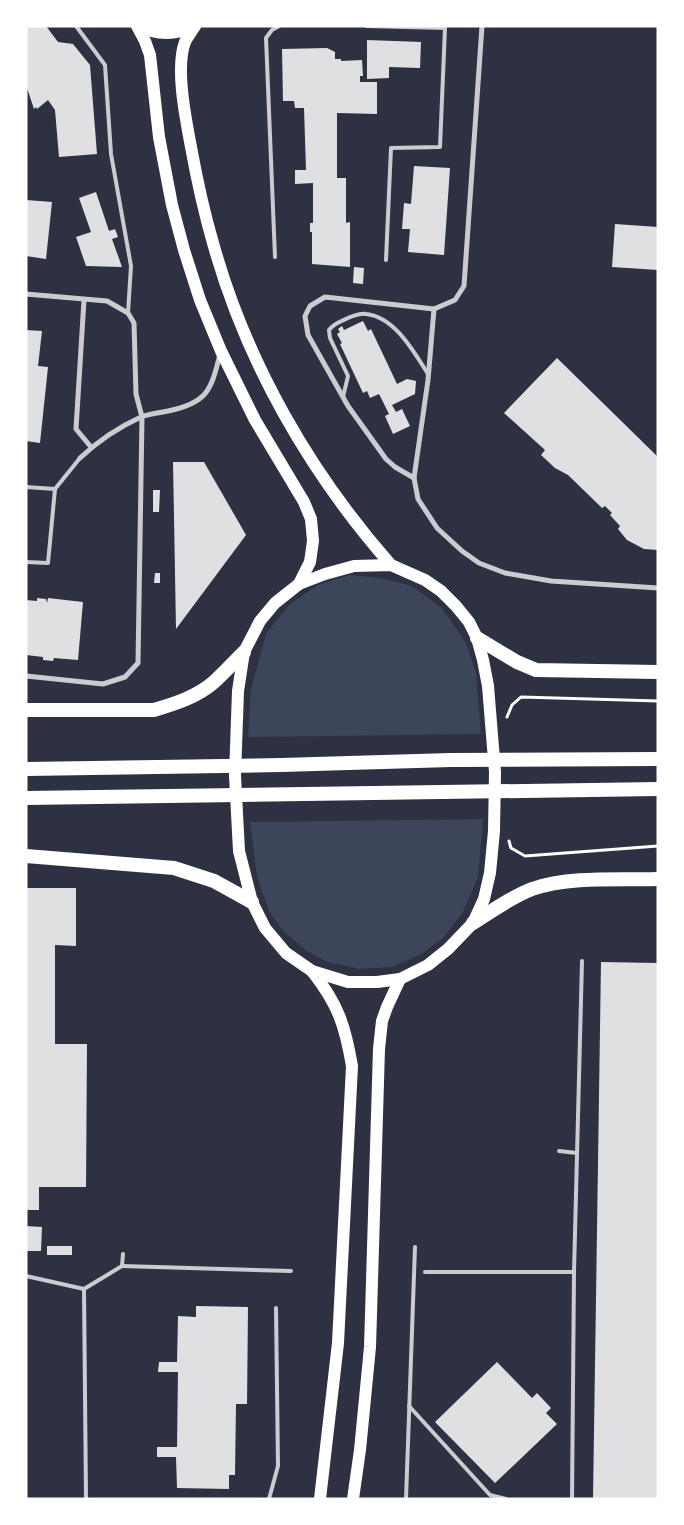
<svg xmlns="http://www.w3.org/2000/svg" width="684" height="1525" font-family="'Fira Sans Condensed',sans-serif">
<rect width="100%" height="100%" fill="#2d3142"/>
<g fill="#3c4559">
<polygon points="350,575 380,578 412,586 442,608 466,643 476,673 481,734 248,737 251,690 266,634 290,604 318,585"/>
<polygon points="483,819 478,877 463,912 443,938 420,955 392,967 359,969 328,962 308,952 283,931 269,911 257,877 250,822"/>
</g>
<g fill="#e0e0e3">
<polygon points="26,26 46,26 58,42 73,44 90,65 97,154 59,157 55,110 48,100 37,109 36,107 34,109 26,85"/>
<polygon points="367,40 421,42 420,68 389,67 389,78 367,79"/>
<polygon points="327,48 335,52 335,59 341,59 341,61 362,60 363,76 360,76 360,82 377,82 377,114 337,113 337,178 346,178 346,223 350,222 350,267 312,264 312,232 310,232 310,223 313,223 313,183 295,184 295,170 306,170 304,108 295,108 294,101 283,101 282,49"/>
<polygon points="414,166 450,168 444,255 408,252 410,229 402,229 404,203 411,204"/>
<polygon points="96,192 109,231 115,229 118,237 112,239 122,267 86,266 76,237 91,232 79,198"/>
<polygon points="26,200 52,202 46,259 26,256"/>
<polygon points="615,224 658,227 658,270 612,267"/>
<polygon points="354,267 364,268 363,284 353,283"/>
<polygon points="363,321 368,331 371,329 397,384 407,379 416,381 415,394 392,405 396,412 402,409 410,426 393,434 385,416 389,414 379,394 370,398 367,391 363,393 340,344 342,343 337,334 340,332 338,329 342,326 344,330"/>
<polygon points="26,330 42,331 38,366 48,367 40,443 26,441"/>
<polygon points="557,358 658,457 658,550 644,549 627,540 618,529 620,526 610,515 612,513 605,506 602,508 600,506 568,475 555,468 541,455 545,450 504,413"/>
<polygon points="173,462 204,462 246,535 176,629"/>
<polygon points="153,490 160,490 159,512 153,512"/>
<polygon points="155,573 160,573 160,583 154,583"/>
<polygon points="37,598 46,599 47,603 48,598 83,602 78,660 54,658 53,661 43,660 43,657 26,655 26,600 37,601"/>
<polygon points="26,888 76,888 76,946 55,945 55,1044 87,1044 86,1187 39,1187 39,1210 26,1210"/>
<polygon points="601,962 658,963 658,1499 593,1499"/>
<polygon points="26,1226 42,1227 41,1251 26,1251"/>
<rect x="47" y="1246" width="25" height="9"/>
<polygon points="196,1306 248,1307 247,1404 236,1404 235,1475 229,1475 229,1489 177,1488 176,1457 157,1457 157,1447 177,1447 178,1372 158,1372 159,1362 177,1362 178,1316 196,1317"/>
<polygon points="497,1362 532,1398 537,1393 551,1408 546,1413 557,1424 495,1483 435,1422"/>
</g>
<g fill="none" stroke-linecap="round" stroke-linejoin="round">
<g stroke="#fff" stroke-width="3">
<polyline points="507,717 512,705 521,697 658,701"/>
<polyline points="509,841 511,848 525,856 658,846"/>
</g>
<g stroke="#caccd0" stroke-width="4">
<polyline points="76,26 105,65 111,154 131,266 128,313"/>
<polyline points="366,26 445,28 445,26"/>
<polyline points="275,257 266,38 272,30 279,26"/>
<polyline points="386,260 391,148 440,147 445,28"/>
<path d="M343 397 348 376 330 338 329 330C334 323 340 322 348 318 353 316 360 313 366 314 395 317 414 352 428 374"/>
<polyline points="26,487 55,489"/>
<polyline points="26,562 48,563 55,489 80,458"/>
<polyline points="559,1151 577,1153"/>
<polyline points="122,1266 291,1271"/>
<polyline points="425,1272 574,1272"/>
<polyline points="26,1276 84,1289 86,1499"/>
<polyline points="84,1289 122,1266 123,1254"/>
<polyline points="409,1406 490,1495 506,1499"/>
<polyline points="269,1499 278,1466 276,1308"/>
<polyline points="406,1499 415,1247"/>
<polyline points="572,1499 574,1272 582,961"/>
</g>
<g stroke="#caccd0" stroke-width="5">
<polyline points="26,294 107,301 128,313 134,323 136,394 142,417 138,663 125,677 103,684 26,676"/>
<polyline points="84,300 76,429 91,447"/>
<polyline points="434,309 428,380 414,478 418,499 437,528 462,551 479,563 505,573 551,581 658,588"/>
<path d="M80 458C97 442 119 427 141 417 149 414 159 413 168 411 207 403 211 391 220 354"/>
<polyline points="414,478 395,467 386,459 348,406 308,335 305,316 310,306 325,297 434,309 455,300 464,286 482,26"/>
</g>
<g stroke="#fff" stroke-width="12">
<polyline points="137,26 145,41 150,55 159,137 172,205 184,250 200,300 221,351 255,420 304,502 311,519 313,541 310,562 299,584"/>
<path d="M139 26C158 36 176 35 195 26"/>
<path d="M195 26C192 31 187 37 185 42 175 68 186 120 191 147 197 180 204 212 213 243 246 362 310 473 391 565"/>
<polygon points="391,565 425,580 441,591 456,606 469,622 477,638 483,660 488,686 495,772 494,831 490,873 484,899 473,923 448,949 428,965 400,979 377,982 348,982 312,971 286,953 265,928 252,902 239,851 235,776 238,691 244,652 260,621 275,603 299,584 325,574 354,566"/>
<path d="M312 971C338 1004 345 1025 352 1066L338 1343 320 1499"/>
<polyline points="353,1499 360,1450 370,1347 379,1049 382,1021 387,1007 400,979"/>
</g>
<g stroke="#fff" stroke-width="14">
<polyline points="477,638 517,662 536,670 658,672"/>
<path d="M26 710H154C174 704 197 697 214 682 224 673 234 662 244 652"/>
<polyline points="26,769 281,765 451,760 658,759"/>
<polyline points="26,798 658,789"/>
<polyline points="26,856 174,868 214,881 252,902"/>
<path d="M473 923C492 911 511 897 532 889 570 876 618 880 658 879"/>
</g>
</g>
<rect width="684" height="1525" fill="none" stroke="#ffffff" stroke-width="55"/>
</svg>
